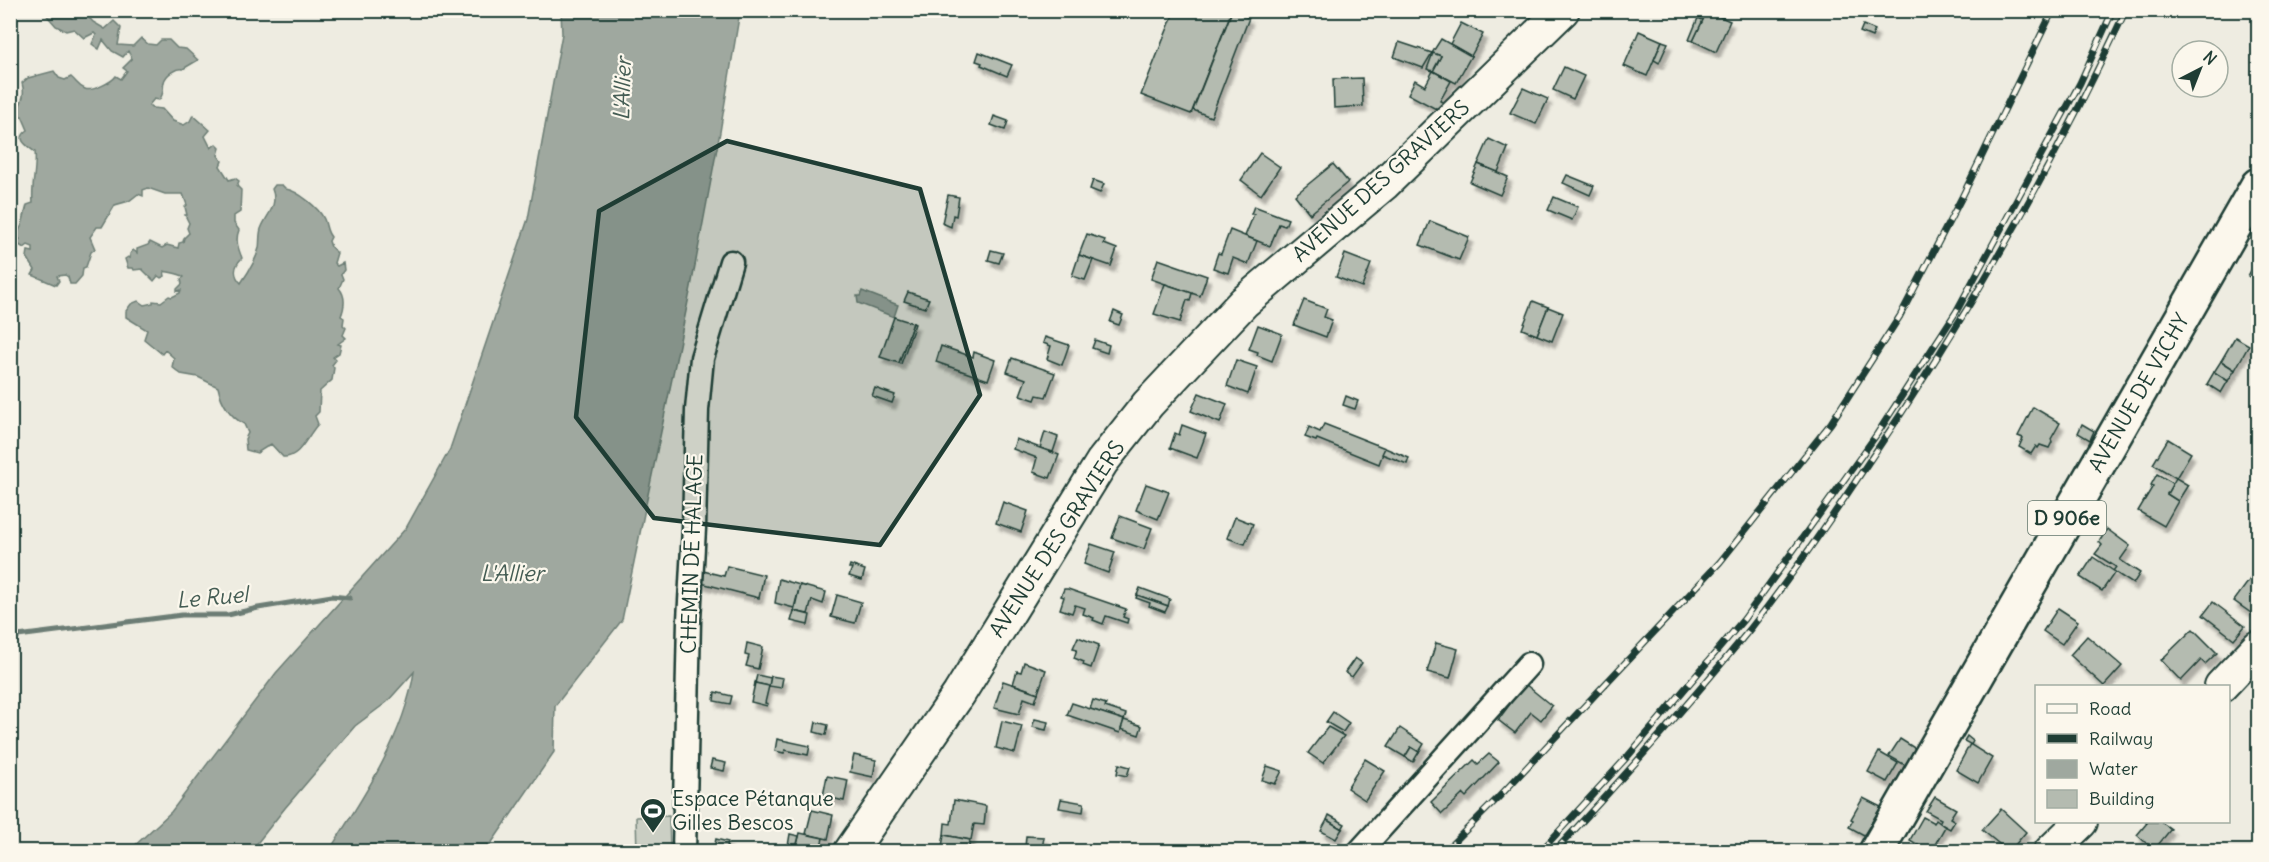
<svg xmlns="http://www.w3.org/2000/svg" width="2269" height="862" font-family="Delius,sans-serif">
<defs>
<filter id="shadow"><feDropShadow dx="3.5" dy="6" stdDeviation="1.5" flood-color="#0004"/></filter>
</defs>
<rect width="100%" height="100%" fill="#eeece1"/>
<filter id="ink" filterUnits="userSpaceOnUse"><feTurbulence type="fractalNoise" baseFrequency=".0167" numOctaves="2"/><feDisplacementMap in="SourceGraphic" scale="12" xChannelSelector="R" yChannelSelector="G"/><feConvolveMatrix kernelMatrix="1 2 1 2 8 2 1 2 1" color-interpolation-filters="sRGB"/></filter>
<g filter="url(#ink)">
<polygon fill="#cbcfc4" stroke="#75867c" stroke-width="1.5" points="669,816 670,851 637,851 636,817"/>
<g fill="#9fa89f" stroke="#6c7d74" stroke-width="1.5">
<path d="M43 11H70L78 15 84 12 93 22 105 29 114 21 121 28 118 45 133 46 141 38 148 44 156 45 161 40H169L177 48 186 49 198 60 183 69C176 68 166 74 164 82 162 90 165 93 159 100L154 99 149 105 153 108 162 109 173 121 184 125 190 121 193 115 210 130 205 136 211 148 216 144 220 148 218 155 222 161 220 166 229 180 235 178 239 181 237 186 241 190 240 212 234 216V223L239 230C235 240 238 248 242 258 234 266 233 275 241 283 248 273 256 261 259 248 260 242 259 236 261 229 266 215 279 206 272 189L275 185H282L286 189C298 191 319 208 324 219 327 226 326 231 331 237L329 241 331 247 337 253 334 263 337 266 343 263 344 270 341 274 343 279 339 288C346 296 345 306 341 316L344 318 343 325 346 328 343 335 346 338 338 344 341 345 339 353 333 357 336 360 332 365 334 368 332 380 320 391 319 412 315 416 318 424C307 436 300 458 283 457L271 444 257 453 246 450 245 439 248 433 244 424C230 417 221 402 218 387L198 377 181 374 172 367 174 358 165 350 162 354 144 339 147 330 126 317V311L131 304 138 301 144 305 153 303V301L161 302 169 296 172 297 180 293 181 290 177 291V289L182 284 181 279 184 277C179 273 171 273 164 271L165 276 161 278 158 276 154 281 142 269 134 270 133 268H128L125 259 128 257 130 258V254L133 250 137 253V249L148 245 150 242 162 248 167 245 178 248 179 243 183 242 184 238 189 233 187 228 189 223 185 215H187L185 207 187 205 183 194H165L148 188 143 190V196L138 194 129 201 115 205 102 227H97L90 237 95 249 91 252 86 267 83 268 82 276 75 284H70L68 277 65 275 57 276 59 281 56 285 32 275 35 270 27 257 28 251 33 252V247L28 245 24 248 16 243 20 239 16 236 22 225 27 205 33 203C31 185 37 169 35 152 26 145 15 139 28 130L22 116 11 120V115C21 106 26 97 22 83L28 78 54 71 59 78 65 80 71 77C77 82 78 86 85 89 92 92 112 82 116 76L121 79 127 71 123 68 132 59 128 51 123 57 112 51 103 40 99 49 92 44 96 35 94 33 84 38 74 29 66 31 56 26Z"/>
<path d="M561 11H740L720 132 691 287 622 620 555 706 554 752 486 851H329C364 797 404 736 414 672L387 702 355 726 285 808 251 851H129L171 812 276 673 406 528 450 449 528 219 562 34Z"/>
<polygon points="862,291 898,305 894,317 858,303 857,296 860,296"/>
</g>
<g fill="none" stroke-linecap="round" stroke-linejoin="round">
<polyline stroke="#6c7d74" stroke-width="5" points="10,637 182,615 228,615 258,608 332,596 350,598"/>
</g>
<g fill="#b4bbb0" stroke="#1f3d34" stroke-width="1.5" filter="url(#shadow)">
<polygon points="1175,10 1232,10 1191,114 1141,95"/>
<polygon points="1232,11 1249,18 1211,117 1193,110"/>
<polygon points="1707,11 1730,21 1716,52 1693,41"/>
<polygon points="1698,18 1703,20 1693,41 1689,40"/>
<polygon points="1461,23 1483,34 1471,56 1450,44"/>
<polygon points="1863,25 1875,30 1872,37 1860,32"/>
<polygon points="1639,31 1662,41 1647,76 1624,66"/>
<polygon points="1441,39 1471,56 1456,83 1433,71 1441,56 1432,53"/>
<polygon points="1662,41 1668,43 1659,63 1654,60"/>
<polygon points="1399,42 1432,53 1423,68 1394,57"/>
<polygon points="979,52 1012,65 1007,76 981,65 982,63 976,61"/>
<polygon points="1433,53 1441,56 1433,71 1427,69"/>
<polygon points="1564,67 1584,76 1573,99 1553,90"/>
<polygon points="1433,71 1451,81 1440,101 1446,104 1442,111 1436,108 1436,109 1408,94 1415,80 1425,86"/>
<polygon points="1362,78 1363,106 1334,108 1333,79"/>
<polygon points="1523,88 1548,99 1536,124 1510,113"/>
<polygon points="994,116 1008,121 1005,130 991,125"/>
<polygon points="1489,139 1508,148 1498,172 1478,164"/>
<polygon points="1260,153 1280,167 1261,195 1241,180"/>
<polygon points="1333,164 1348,182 1310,214 1295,195"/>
<polygon points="1478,164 1508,177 1500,195 1470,182"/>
<polygon points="1567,175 1594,186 1590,195 1563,183"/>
<polygon points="1093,180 1104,184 1100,193 1090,189"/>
<polygon points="948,195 959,197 956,216 953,215 951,227 942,223"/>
<polygon points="1554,197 1578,207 1572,220 1548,210"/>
<polygon points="1254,206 1288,219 1285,226 1279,224 1270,246 1245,236 1254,214 1251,214"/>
<polygon points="1430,221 1469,237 1459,260 1420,245"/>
<polygon points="1230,230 1257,241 1248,264 1233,258 1228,273 1213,268 1218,253 1221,254"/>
<polygon points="1087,234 1105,240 1104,244 1117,249 1111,266 1079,255"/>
<polygon points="991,250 1003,253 999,263 988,260"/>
<polygon points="1345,254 1371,264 1362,287 1336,277"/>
<polygon points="1079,255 1093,260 1085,280 1072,276"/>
<polygon points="2258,258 2258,282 2248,276"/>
<polygon points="1158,259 1207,276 1200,296 1151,279"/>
<polygon points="1165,284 1192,293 1190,301 1187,300 1180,322 1154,314"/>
<polygon points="908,292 929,299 925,308 904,301"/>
<polygon points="1304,300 1327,309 1324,317 1332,320 1326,337 1294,325"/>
<polygon points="1533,301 1548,307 1537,335 1522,329"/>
<polygon points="1548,307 1563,313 1552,341 1537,335"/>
<polygon points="1114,311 1123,315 1119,325 1110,322"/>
<polygon points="894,317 913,323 899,363 880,357"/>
<polygon points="913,323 915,324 901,364 899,363"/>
<polygon points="1258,325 1282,334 1272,361 1257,355 1258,352 1249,349"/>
<polygon points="1045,337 1069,345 1062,365 1047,359 1051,346 1043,343"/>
<polygon points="2235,337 2249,345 2235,370 2221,361"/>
<polygon points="1095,340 1109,345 1107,353 1092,348"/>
<polygon points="941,346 973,357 974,352 995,360 988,380 936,362"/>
<polygon points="1012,358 1055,373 1046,397 1037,395 1035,400 1020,395 1026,379 1007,372"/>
<polygon points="1236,360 1257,367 1248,394 1227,386"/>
<polygon points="2221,361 2235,370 2228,381 2214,372"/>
<polygon points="2214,372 2228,381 2221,393 2207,384"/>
<polygon points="875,388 895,395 892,403 872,396"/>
<polygon points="1199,393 1227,404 1220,423 1191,411"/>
<polygon points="1346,396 1358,401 1355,409 1343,405"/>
<polygon points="2033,407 2060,423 2051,439 2052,442 2049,448 2040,445 2038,448 2036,446 2031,454 2019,447 2023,438 2018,436"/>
<polygon points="1324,424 1385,448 1379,464 1317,439 1316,441 1305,437 1309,427 1320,432"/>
<polygon points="2082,424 2094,431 2090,440 2078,433"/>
<polygon points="1182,425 1206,434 1197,458 1170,448 1175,433 1179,435"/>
<polygon points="1045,432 1058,437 1053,452 1040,448"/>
<polygon points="1016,439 1059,455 1050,478 1033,472 1037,458 1013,449"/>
<polygon points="2168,439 2191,453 2176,478 2153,464"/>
<polygon points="1385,448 1409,458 1407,464 1382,454"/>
<polygon points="2157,474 2173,483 2167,494 2178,501 2164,526 2138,511 2153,486 2151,485"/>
<polygon points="2176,478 2188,485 2178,501 2167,494"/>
<polygon points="1146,484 1169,492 1158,519 1136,510"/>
<polygon points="1003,502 1028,511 1021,532 996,523"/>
<polygon points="1120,516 1152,528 1144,549 1112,538"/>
<polygon points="1235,517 1253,524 1245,544 1227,538"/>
<polygon points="2107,529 2130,546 2120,560 2140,573 2133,584 2113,571 2116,567 2095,554 2102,545 2099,542"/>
<polygon points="1091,544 1115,552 1108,573 1084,564"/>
<polygon points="2093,557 2115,572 2102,591 2080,577"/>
<polygon points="850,565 865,570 862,580 849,576 852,568 849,568"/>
<polygon points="727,566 764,575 759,598 701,583 703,571 724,576"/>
<polygon points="2253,575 2258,579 2258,603 2251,613 2234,601"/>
<polygon points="779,579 800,585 794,608 775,603"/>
<polygon points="800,585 826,592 823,604 812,600 808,614 794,611"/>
<polygon points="1140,588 1170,599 1168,606 1137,595"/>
<polygon points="1064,589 1068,589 1126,609 1123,617 1128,619 1127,623 1106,616 1103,624 1093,620 1094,618 1083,614 1085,608 1075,605 1072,613 1060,609 1064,597 1061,596"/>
<polygon points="837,595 861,602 855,623 831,617"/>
<polygon points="1137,595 1168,606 1165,612 1149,606 1150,603 1136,598"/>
<polygon points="2213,602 2245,626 2234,639 2203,615"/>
<polygon points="2058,608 2078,621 2062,644 2043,631"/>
<polygon points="794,611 810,615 808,625 791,621"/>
<polygon points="2193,629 2217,653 2205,664 2201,660 2181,681 2161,660"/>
<polygon points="2087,636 2122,666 2104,686 2070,655"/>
<polygon points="1078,637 1099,645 1091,668 1083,665 1084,662 1074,658 1077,649 1073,648"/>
<polygon points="747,643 763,647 758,669 746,666 749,656 745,655"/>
<polygon points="1436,643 1458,649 1450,678 1427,672"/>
<polygon points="1355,658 1362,663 1352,677 1345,672"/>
<polygon points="1024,662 1046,670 1038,693 1013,684 1017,671 1021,672"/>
<polygon points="757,675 771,678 769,686 755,683"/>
<polygon points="771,676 783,678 781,688 769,686"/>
<polygon points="1003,681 1038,693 1035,702 1024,698 1019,714 994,708"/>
<polygon points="755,683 769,686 765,703 768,704 767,706 751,702"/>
<polygon points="1525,684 1552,706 1541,720 1531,712 1515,733 1498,720"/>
<polygon points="715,692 732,696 730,704 714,701"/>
<polygon points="1093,700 1106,704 1105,707 1126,714 1124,720 1090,709"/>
<polygon points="1072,703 1124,720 1120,733 1067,715"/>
<polygon points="1333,712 1349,723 1343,732 1326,722"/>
<polygon points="1035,719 1048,722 1046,730 1032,727"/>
<polygon points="1124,720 1142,726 1139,735 1121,729"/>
<polygon points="1002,721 1022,726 1015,753 996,748"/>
<polygon points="816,722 828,725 826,735 814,732"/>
<polygon points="1328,727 1344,736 1323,763 1308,753"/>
<polygon points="1400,728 1424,744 1419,752 1411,747 1405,757 1388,747"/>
<polygon points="1967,736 1973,741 1971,745 1992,758 1978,783 1956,770 1970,744 1964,741"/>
<polygon points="777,739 810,746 808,755 785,750 784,753 775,751"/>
<polygon points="1900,739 1916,749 1905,765 1889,756"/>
<polygon points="1411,747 1419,752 1413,762 1405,757"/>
<polygon points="1879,752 1898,763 1887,782 1868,772"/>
<polygon points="1489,754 1499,762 1466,797 1463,794 1442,814 1431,802 1474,760 1478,764"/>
<polygon points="854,755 876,760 873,777 850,772"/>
<polygon points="1365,759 1385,771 1365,800 1347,788"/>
<polygon points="712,760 726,763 724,771 710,768"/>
<polygon points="1119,764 1130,767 1127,776 1117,774"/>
<polygon points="1267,766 1282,771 1275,784 1262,780"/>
<polygon points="827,776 848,780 844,801 823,796"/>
<polygon points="1935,797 1956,809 1950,818 1955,821 1950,829 1939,823 1941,819 1926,811"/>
<polygon points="1863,798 1881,807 1864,835 1849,827 1853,820 1851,819"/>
<polygon points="1061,799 1084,803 1083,812 1059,808"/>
<polygon points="954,800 986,806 984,825 974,824 971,840 944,835 945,823 951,824"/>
<polygon points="2001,809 2026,832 2009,852 1982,830"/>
<polygon points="812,810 833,815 828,839 806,834"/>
<polygon points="1329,815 1345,824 1342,829 1327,820"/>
<polygon points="1923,817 1934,823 1936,820 1945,827 1934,846 1938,849 1937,852 1918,852 1920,846 1910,840"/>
<polygon points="1327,820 1342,829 1336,839 1321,831"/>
<polygon points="2145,822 2161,822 2171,829 2154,850 2137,835 2147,823"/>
<polygon points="800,833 823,838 820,852 795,852"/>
<polygon points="790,834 799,836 795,852 787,852"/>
<polygon points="944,835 970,840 968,852 941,852"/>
<polygon points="1026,836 1044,837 1042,849 1025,847"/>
<polygon points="716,839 728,842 726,852 713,852"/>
</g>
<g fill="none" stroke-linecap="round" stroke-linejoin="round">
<g stroke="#1f3d34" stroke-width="27">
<g id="street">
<polyline points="684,852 689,620 694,528 697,410 702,358 731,262"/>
<polyline points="1359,852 1529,664"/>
</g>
</g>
<g stroke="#1f3d34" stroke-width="36">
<g id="secondary">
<polyline points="2221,686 2258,647"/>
<polyline points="850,852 959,694 1102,462 1148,404 1244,302 1384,184 1563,10"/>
<polyline points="2050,852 2081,822"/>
</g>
</g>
<g stroke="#1f3d34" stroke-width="38">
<polyline id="primary" points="1876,852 2258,185"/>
</g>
<use href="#street" stroke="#fbf7ec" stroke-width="22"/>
<use href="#secondary" stroke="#fbf7ec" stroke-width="32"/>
<use href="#primary" stroke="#fbf7ec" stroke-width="33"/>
<g stroke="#1f3d34" stroke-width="7">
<g id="rail">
<polyline points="1444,852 1497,799 1720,562 1831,423 1900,316 1962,197 2053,10"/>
<polyline points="1540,852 1628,756 1744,619 1877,434 1956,312 2080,83 2113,10"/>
<path d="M1554 852C1622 779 1688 705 1751 628 1791 577 1828 523 1864 469 1964 323 2051 171 2126 10"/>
</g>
</g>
<use href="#rail" stroke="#fbf7ec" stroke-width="4.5" stroke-dasharray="14" stroke-linecap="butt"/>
</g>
</g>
<path fill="#1f3d34" fill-opacity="0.2" stroke="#1f3d34" stroke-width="4.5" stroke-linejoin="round" d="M727 141 920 189 980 395 880 545 654 518 576 417 599 211Z"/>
<defs>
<g id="stadium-pin" transform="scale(1.35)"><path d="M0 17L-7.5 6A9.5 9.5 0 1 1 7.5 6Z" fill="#1f3d34" stroke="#fbf7ec"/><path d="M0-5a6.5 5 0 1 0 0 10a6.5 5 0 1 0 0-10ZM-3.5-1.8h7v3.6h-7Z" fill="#fff"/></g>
</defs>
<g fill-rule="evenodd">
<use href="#stadium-pin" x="653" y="811"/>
</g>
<g text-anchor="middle" stroke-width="4.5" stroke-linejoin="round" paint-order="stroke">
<rect fill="#fbf7ec" stroke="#61756b" stroke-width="1.5" x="2028" y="501" width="78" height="34" rx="4.5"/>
<g font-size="20" font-weight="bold" fill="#1f3d34">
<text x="2067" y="525">D 906e</text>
</g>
<g font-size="21" fill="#1f3d34" stroke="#fbf7ec">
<text transform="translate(1381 181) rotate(-42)" y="7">AVENUE DES GRAVIERS</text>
<text transform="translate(2139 393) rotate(-60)" y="7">AVENUE DE VICHY</text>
<text transform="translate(1057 539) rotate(-57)" y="7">AVENUE DES GRAVIERS</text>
<text transform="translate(692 554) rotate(-88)" y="7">CHEMIN DE HALAGE</text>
</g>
<g font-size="21" fill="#1f3d34" stroke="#fbf7ec" text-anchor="start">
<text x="672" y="806">Espace Pétanque<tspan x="672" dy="24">Gilles Bescos</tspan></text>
</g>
<g font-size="22" font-style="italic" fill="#455d54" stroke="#fbf7ec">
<text transform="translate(622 89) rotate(-88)" y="8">L'Allier</text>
<text x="512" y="581">L'Allier</text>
<text transform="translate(212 597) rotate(-5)" y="8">Le Ruel</text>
</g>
</g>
<rect width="2269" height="862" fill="none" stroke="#fbf7ec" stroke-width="36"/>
<rect x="18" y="18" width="2233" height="826" fill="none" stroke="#1f3d34" stroke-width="2" filter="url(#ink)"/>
<rect x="2035" y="685" width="195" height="138" fill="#fbf7ec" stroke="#a3ada2" stroke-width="1.5"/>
<rect x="2047" y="704" width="30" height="9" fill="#fbf7ec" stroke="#a3ada2" stroke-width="1.5"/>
<text x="2089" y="715" font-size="18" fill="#1f3d34">Road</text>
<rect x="2047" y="734" width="30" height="9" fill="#1f3d34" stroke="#a3ada2" stroke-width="1.5"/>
<text x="2089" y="745" font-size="18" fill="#1f3d34">Railway</text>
<rect x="2047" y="760" width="30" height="18" fill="#9fa89f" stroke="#a3ada2" stroke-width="1.5"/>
<text x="2089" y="775" font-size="18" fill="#1f3d34">Water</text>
<rect x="2047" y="790" width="30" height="18" fill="#b4bbb0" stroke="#a3ada2" stroke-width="1.5"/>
<text x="2089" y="805" font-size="18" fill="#1f3d34">Building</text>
<g transform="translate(2200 69) rotate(42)"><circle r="28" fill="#fbf7ec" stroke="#a3ada2" stroke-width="1.5"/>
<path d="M0-4.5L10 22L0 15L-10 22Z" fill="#1f3d34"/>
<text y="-9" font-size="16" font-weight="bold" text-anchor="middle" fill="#1f3d34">N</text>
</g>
</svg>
